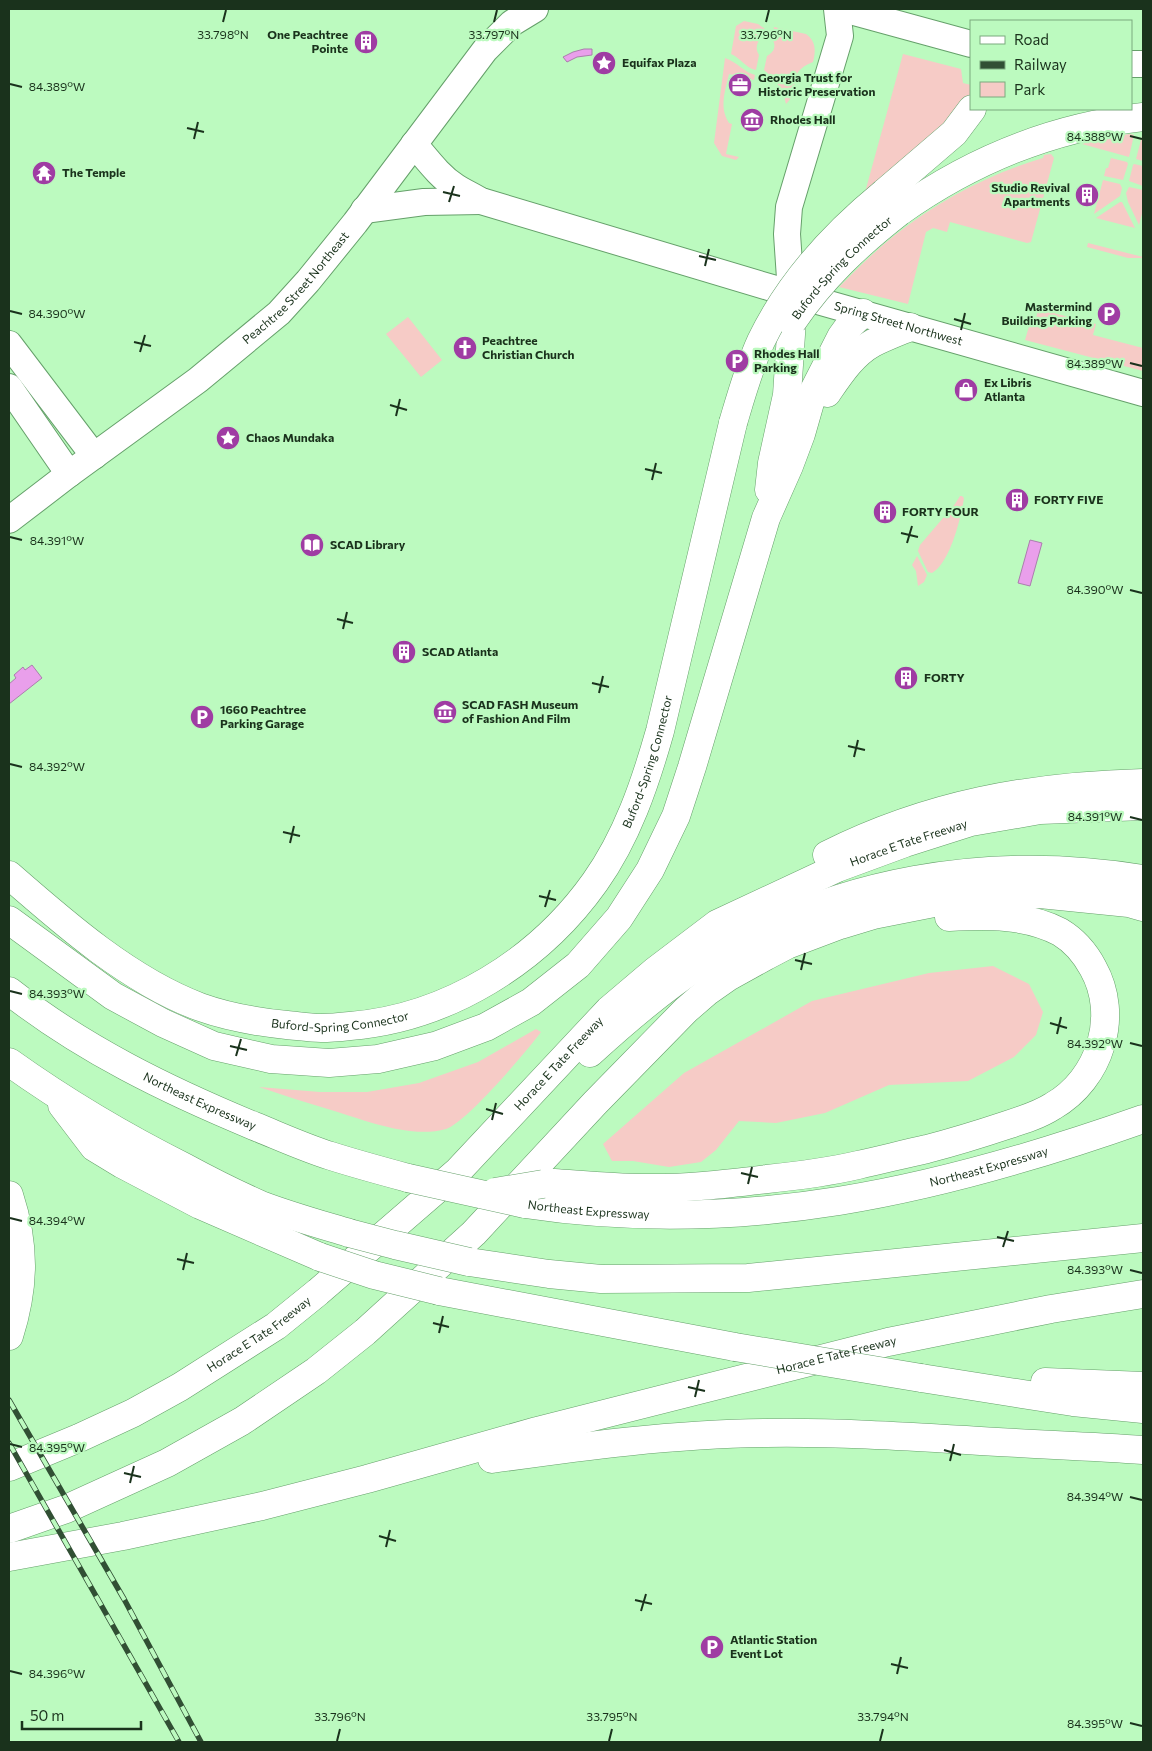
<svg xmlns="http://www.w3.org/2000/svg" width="1152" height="1751" font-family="Commissioner,sans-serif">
<rect width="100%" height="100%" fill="#bcfabf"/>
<g fill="#f6cbc6">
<path d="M744 21 758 24 765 29C763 39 752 43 759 55L756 70C745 68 741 58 731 54L736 26Z"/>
<path d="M774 27 806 34C816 41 816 51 813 62 783 74 804 87 786 104 783 89 775 79 764 70L767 56C775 52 777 44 771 38Z"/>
<polygon points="903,54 961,69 963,83 971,85 971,97 964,110 864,196"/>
<path d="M725 58C737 62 744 72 755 75L754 80 729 74C725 92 719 107 729 123L732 124 726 154 739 157 736 160 722 156 714 143Z"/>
<polygon points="1130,134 1134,135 1129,157 1082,144 1114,136"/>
<polygon points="1142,136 1143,136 1143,161 1136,159"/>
<path d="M1051 154 1054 158 1031 242 1027 243 950 222 947 232 933 228 926 232 908 304 839 287C857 269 875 251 895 235 940 200 989 174 1043 158L1044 155Z"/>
<polygon points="1111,158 1127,162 1128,164 1123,180 1104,176 1106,168 1108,168"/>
<polygon points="1134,164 1143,166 1143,186 1129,181 1133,165"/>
<polygon points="1103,180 1120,184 1122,188 1120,196 1094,214"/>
<polygon points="1129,187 1143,190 1143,210 1139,225 1128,202 1126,193"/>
<polygon points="1120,202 1122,202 1135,228 1096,218"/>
<polygon points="1088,243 1143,257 1143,258 1128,258 1087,247"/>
<polygon points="1038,309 1096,324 1093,335 1143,348 1143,371 1025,340 1030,323 1035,324"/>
<polygon points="408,317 442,360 421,377 386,334"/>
<path d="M960 496H962L964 498C961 518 950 563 932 573L928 572 918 551 920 545 955 504Z"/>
<polygon points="917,556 927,575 924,582 918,586 916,571 912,565"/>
<polygon points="993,966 1029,984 1043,1012 1036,1035 1014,1057 968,1081 889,1085 825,1113 776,1123 739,1121 716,1150 701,1162 669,1167 633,1161 612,1161 603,1144 684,1073 812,1001 929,973"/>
<path d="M536 1029 541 1032C527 1051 466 1123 446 1129 411 1139 364 1120 331 1110 307 1103 283 1095 259 1087L320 1092H367L419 1083 478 1062Z"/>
</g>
<g fill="#e99feb" stroke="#ab7ead">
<polygon points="584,49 592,49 592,55 577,57 567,62 563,57 573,52"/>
<polygon points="1030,540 1042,543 1030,586 1018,583"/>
<polygon points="32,665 42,678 9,704 9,684 16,678 14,675 23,667 25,670"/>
</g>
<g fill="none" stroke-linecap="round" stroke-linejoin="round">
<g stroke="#65a06a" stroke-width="28">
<g id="primary">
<polyline points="843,9 971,44"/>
<polyline points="1131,64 1143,64"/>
<path id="s1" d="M414 144C427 159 439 176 456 187 464 192 473 196 481 201L772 288 1143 393"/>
<polyline points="364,210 424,202 481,201"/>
<polyline points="791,293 787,234 789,207 840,36 837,9"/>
<polyline points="9,344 94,456"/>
<polyline points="9,387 69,474"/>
<path id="s2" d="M9 520 69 474 198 380 279 313 308 281 355 223 485 50 512 23 535 9"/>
</g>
</g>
<g stroke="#65a06a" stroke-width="29">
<g id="motorway">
<polyline points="884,193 954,133 972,109"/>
<path d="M899 212C972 160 1054 127 1143 117"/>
<path d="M827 393C840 374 853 354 873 343 885 337 898 332 910 327"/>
<polyline points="769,490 772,463 787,395 792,319 791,297"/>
<path d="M827 855C929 804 1030 786 1143 783"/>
<path id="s3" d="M9 875C65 924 130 981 200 1007 228 1017 257 1022 287 1025 298 1026 310 1028 321 1028 331 1028 341 1027 350 1026 448 1018 539 961 595 882 627 837 645 784 660 731L733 423"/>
<polyline points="9,920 113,996 163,1023 214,1046 271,1059 329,1063 378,1059 435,1046 486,1027 531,1002 578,965 619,918 650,870 676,816 692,767 766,518 789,466 801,434 813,392 841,337 849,326 863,313"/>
<path id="s4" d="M9 991C83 1049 167 1090 254 1126 279 1136 305 1148 331 1156 356 1164 382 1171 408 1178"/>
<path d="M590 1053C625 1021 662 989 702 963 833 879 991 854 1143 879"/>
<path d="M9 1062C65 1102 124 1137 186 1168 210 1181 236 1194 261 1205 290 1216 319 1224 349 1233"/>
<polyline points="62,1105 94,1147 122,1164 200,1205 320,1257"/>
<path d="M543 1184 554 1183C583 1185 613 1188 642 1188 684 1189 725 1184 767 1179 797 1176 828 1172 858 1165 881 1160 904 1154 927 1149 954 1142 980 1134 1007 1125 1023 1120 1039 1115 1053 1106 1100 1079 1120 1016 1093 968 1085 953 1075 941 1060 932 1025 914 987 915 949 917"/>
<path d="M9 1195C25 1244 25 1286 9 1336"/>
<path id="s5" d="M525 1204C743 1237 939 1191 1143 1119"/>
<polyline points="469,1262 549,1274 601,1279 748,1278 1143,1238"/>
<polyline points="439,1291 735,1347"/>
<polyline points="921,1378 1073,1402 1143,1409"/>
<polyline points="1045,1382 1143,1386"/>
<path d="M492 1459C583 1446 674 1434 766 1433 833 1432 900 1436 966 1440 1025 1444 1084 1446 1143 1450"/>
<path id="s6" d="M9 1467 79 1438 133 1413 180 1387 276 1326 318 1292 458 1171 609 1010 655 971 717 924 837 868 905 843 971 822 1040 810 1143 806"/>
<polyline points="9,1529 66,1509 167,1463 242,1421 316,1371 365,1332 474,1233 595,1103 686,1010 708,991 728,977 766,956 787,945 840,925 873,915 949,900 994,896 1040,894 1129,903 1143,907"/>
<path id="s7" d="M9 1557 123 1536 262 1506 367 1479 537 1431 888 1342 1051 1309 1143 1294"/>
</g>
</g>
<use href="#primary" stroke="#fff" stroke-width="26"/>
<use href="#motorway" stroke="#fff" stroke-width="28"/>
<g stroke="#314f34" stroke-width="5.5">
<g id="rail">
<polyline points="9,1400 124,1599 201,1742"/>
<polyline points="9,1443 179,1742"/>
</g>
</g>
<use href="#rail" stroke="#bcfabf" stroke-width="4" stroke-dasharray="11" stroke-linecap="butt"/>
<g stroke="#65a06a" stroke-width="29" stroke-linecap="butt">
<g id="motorway-bridge">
<path id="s8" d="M792 322C823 277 857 245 899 212"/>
<path d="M733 423C741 396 749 367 761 341 789 283 835 233 884 193"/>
<polyline points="408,1178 525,1204"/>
<polyline points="495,1192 543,1184"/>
<polyline points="349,1233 395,1245 469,1262"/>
<polyline points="320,1257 374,1275 439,1291"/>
<polyline points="735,1347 921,1378"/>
</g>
</g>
<use href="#motorway-bridge" stroke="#fff" stroke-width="28"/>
</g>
<path fill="none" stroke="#1a321c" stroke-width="2" d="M223 22 226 10M494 22 497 10M766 22 769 10M10 84 22 87M187 128 204 132M1130 136 1142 139M194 139 198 122M443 192 460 196M449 202 454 186M699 256 716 260M705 266 709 249M10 311 22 314M954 319 971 324M961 330 965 313M134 342 151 346M140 352 145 335M1130 363 1142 366M390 405 407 410M396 416 400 399M645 469 662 473M652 480 656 463M901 533 918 537M10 537 22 540M907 543 912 526M1130 590 1142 593M337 619 353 623M343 629 347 612M592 683 609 687M599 693 603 676M848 746 865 750M854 757 858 740M10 764 22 767M1130 817 1142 820M283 832 300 836M290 843 294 826M539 896 556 900M545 907 550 890M795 960 812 964M801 970 805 953M10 991 22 994M1050 1023 1067 1028M1057 1034 1061 1017M1130 1043 1142 1046M230 1046 247 1050M236 1056 241 1039M486 1109 503 1114M492 1120 496 1103M741 1173 758 1177M748 1184 752 1167M10 1218 22 1221M997 1237 1014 1241M1003 1247 1008 1231M177 1259 194 1263M183 1270 187 1253M1130 1270 1142 1273M433 1323 449 1327M439 1333 443 1316M688 1387 705 1391M695 1397 699 1380M10 1444 22 1447M944 1450 961 1455M950 1461 954 1444M124 1473 141 1477M130 1483 134 1466M1130 1497 1142 1500M379 1536 396 1541M386 1547 390 1530M635 1600 652 1604M641 1611 646 1594M891 1664 908 1668M10 1671 22 1674M897 1674 901 1657M1130 1723 1142 1726M337 1741 340 1729M609 1741 612 1729M880 1741 883 1729"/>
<defs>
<g id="building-disc" transform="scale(1.25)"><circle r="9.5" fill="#9f3ca3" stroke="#bcfabf"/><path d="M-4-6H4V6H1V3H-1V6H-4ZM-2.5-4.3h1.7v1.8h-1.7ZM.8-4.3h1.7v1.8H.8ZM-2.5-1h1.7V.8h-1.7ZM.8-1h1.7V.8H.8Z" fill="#fff"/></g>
<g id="sight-disc" transform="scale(1.25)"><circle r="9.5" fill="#9f3ca3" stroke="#bcfabf"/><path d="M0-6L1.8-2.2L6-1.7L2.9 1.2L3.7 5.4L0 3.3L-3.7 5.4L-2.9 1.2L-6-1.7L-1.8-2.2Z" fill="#fff"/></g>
<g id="office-disc" transform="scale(1.25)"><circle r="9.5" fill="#9f3ca3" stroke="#bcfabf"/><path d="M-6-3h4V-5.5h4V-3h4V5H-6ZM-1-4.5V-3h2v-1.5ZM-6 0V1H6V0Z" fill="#fff"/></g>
<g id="museum-disc" transform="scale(1.25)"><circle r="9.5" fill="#9f3ca3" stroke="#bcfabf"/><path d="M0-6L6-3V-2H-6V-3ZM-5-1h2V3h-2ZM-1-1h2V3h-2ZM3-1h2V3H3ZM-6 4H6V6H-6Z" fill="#fff"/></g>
<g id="temple-disc" transform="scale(1.25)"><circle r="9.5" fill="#9f3ca3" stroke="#bcfabf"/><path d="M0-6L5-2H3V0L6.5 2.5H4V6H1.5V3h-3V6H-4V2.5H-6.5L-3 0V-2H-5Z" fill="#fff"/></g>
<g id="parking-disc" transform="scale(1.25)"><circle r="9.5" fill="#9f3ca3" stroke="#bcfabf"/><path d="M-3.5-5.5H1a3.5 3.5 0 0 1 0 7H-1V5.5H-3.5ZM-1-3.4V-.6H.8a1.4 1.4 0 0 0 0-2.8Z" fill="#fff"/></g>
<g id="church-disc" transform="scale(1.25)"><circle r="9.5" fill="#9f3ca3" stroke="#bcfabf"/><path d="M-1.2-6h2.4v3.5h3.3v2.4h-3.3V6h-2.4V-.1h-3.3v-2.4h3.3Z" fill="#fff"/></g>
<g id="shop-disc" transform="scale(1.25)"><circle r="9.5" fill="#9f3ca3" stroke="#bcfabf"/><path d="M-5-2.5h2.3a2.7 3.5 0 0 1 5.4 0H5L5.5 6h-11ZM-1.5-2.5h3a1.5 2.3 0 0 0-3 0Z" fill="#fff"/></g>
<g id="library-disc" transform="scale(1.25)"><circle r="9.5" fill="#9f3ca3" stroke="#bcfabf"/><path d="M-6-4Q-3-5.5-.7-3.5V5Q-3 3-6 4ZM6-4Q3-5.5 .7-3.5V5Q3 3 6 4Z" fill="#fff"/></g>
</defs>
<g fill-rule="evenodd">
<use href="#building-disc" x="366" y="42"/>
<use href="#sight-disc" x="604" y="63"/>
<use href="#office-disc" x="740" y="85"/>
<use href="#museum-disc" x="752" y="120"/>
<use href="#temple-disc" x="44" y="173"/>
<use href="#building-disc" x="1087" y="195"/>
<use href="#parking-disc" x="1109" y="314"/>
<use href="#church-disc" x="465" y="348"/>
<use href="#parking-disc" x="737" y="361"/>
<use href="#shop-disc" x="966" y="390"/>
<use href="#sight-disc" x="228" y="438"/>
<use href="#building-disc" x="1017" y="500"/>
<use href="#building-disc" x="885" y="512"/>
<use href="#library-disc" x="312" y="545"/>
<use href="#building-disc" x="404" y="652"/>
<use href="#building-disc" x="906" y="678"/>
<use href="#museum-disc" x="445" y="712"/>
<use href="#parking-disc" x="202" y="717"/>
<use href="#parking-disc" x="712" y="1647"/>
</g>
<g text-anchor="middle" stroke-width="4.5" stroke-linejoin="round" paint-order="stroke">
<g font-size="12" font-weight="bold" fill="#1a321c" stroke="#bcfabf" text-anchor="start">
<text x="348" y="39" text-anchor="end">One Peachtree<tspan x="348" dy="14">Pointe</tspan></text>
<text x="622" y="67">Equifax Plaza</text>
<text x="758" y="82">Georgia Trust for<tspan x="758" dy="14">Historic Preservation</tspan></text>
<text x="770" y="124">Rhodes Hall</text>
<text x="62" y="177">The Temple</text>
<text x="1070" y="192" text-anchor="end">Studio Revival<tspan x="1070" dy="14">Apartments</tspan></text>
<text x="1092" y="311" text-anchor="end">Mastermind<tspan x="1092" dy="14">Building Parking</tspan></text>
<text x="482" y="345">Peachtree<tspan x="482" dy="14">Christian Church</tspan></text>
<text x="754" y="358">Rhodes Hall<tspan x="754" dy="14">Parking</tspan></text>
<text x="984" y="387">Ex Libris<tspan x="984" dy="14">Atlanta</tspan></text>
<text x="246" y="442">Chaos Mundaka</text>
<text x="1034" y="504">FORTY FIVE</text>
<text x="902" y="516">FORTY FOUR</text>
<text x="330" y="549">SCAD Library</text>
<text x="422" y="656">SCAD Atlanta</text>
<text x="924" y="682">FORTY</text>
<text x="462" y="709">SCAD FASH Museum<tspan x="462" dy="14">of Fashion And Film</tspan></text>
<text x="220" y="714">1660 Peachtree<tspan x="220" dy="14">Parking Garage</tspan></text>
<text x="730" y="1644">Atlantic Station<tspan x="730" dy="14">Event Lot</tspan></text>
</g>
<g font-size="12" fill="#1a321c" stroke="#bcfabf">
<text dy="4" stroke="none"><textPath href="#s8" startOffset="74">Buford-Spring Connector</textPath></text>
<text dy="4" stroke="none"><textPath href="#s2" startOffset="370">Peachtree Street Northeast</textPath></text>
<text dy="4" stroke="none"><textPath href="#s1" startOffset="524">Spring Street Northwest</textPath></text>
<text dy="4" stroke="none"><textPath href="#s3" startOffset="811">Buford-Spring Connector</textPath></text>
<text dy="4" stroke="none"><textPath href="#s6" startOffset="1109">Horace E Tate Freeway</textPath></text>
<text dy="4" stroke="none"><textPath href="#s3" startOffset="376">Buford-Spring Connector</textPath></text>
<text dy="4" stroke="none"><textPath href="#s6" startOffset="689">Horace E Tate Freeway</textPath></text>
<text dy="4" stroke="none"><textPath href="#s4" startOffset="221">Northeast Expressway</textPath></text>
<text dy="4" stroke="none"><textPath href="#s5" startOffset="469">Northeast Expressway</textPath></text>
<text dy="4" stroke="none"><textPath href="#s5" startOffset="64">Northeast Expressway</textPath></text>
<text dy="4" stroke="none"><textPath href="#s6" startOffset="284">Horace E Tate Freeway</textPath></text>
<text dy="4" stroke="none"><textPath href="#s7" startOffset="852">Horace E Tate Freeway</textPath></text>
</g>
</g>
<g font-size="12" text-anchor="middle" fill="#1a321c" stroke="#bcfabf" stroke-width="4.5" stroke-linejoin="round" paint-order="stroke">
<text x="223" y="39">33.798°N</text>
<text x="494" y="39">33.797°N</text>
<text x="766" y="39">33.796°N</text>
<text x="57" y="91">84.389°W</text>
<text x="1095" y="141">84.388°W</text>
<text x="57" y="318">84.390°W</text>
<text x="1095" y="368">84.389°W</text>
<text x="57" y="545">84.391°W</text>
<text x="1095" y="594">84.390°W</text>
<text x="57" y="771">84.392°W</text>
<text x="1095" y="821">84.391°W</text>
<text x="57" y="998">84.393°W</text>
<text x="1095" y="1048">84.392°W</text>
<text x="57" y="1225">84.394°W</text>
<text x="1095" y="1274">84.393°W</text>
<text x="57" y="1452">84.395°W</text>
<text x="1095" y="1501">84.394°W</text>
<text x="57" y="1678">84.396°W</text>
<text x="340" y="1721">33.796°N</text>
<text x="612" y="1721">33.795°N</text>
<text x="883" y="1721">33.794°N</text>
<text x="1095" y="1728">84.395°W</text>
</g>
<rect width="1152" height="1751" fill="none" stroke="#1a321c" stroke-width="20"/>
<rect x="970" y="20" width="162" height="90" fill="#bcfabf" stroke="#7baa7e"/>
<rect x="980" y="36" width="25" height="8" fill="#ffffff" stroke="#7baa7e"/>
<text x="1014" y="45" font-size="15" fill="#1a321c">Road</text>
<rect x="980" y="61" width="25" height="8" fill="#314f34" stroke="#7baa7e"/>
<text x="1014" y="70" font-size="15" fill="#1a321c">Railway</text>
<rect x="980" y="82" width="25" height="15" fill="#f6cbc6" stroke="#7baa7e"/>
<text x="1014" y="95" font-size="15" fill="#1a321c">Park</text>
<path d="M22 1721v8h119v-8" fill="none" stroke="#1a321c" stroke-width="2.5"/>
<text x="30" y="1721" font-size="15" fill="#1a321c" stroke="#bcfabf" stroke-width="4" paint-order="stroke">50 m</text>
</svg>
